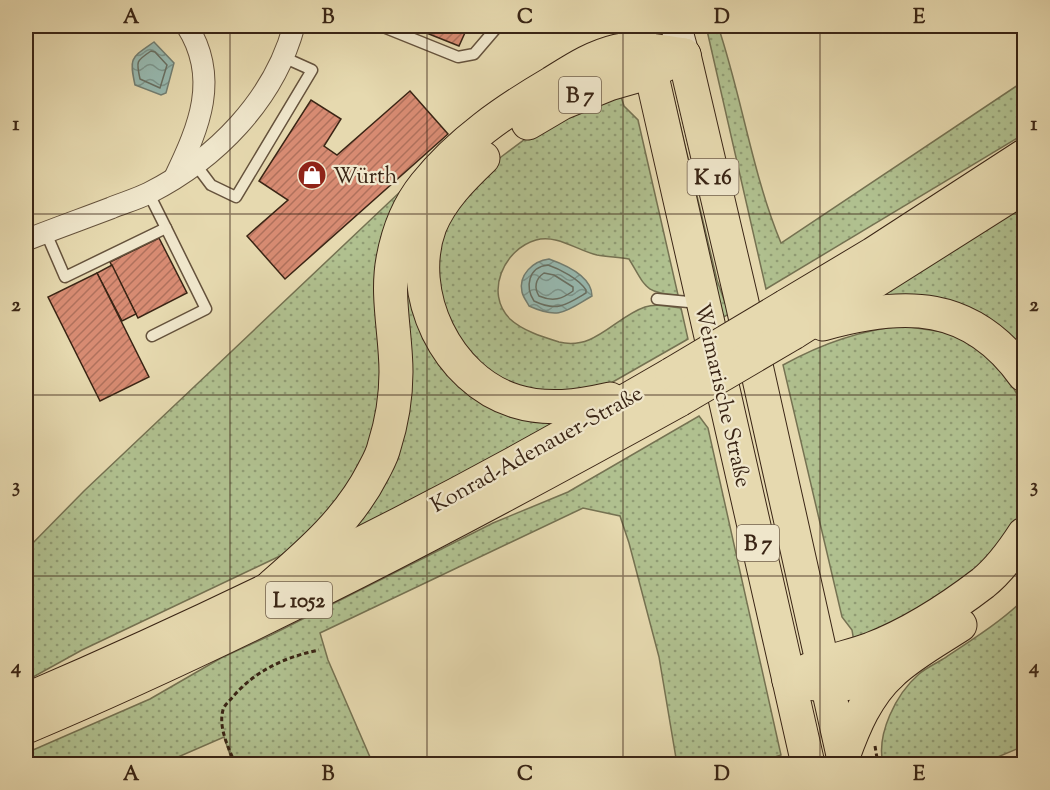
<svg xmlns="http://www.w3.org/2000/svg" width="1050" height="790" font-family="'Sorts Mill Goudy',serif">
<defs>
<pattern id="grass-dots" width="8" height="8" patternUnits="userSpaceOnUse" patternTransform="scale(1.5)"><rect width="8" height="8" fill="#b0c08f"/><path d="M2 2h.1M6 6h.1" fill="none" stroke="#909c74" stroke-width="1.8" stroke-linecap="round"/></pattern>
<pattern id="water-waves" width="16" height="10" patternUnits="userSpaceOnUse" patternTransform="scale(1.5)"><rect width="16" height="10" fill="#97b9b0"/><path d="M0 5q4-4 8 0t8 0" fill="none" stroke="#7c968e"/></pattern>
<pattern id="building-hatch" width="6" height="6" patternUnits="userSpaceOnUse" patternTransform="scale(1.5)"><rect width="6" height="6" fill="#d78b72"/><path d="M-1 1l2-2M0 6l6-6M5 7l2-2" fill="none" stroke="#af715c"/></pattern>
</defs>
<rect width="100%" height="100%" fill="#e6d9af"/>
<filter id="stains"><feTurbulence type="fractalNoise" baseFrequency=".00333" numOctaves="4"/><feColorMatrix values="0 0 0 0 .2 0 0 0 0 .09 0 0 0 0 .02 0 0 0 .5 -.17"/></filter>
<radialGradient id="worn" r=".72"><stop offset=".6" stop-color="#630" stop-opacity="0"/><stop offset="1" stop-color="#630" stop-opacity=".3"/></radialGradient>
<g fill="url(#grass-dots)" stroke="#757252" stroke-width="1.5">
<path d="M706 26H718C742 97 752 173 781 243L1024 81V134L766 289Z"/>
<path d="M614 59 616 69C600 76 582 82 566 91 519 115 474 147 441 189 427 207 421 230 417 252 405 320 443 385 509 405 522 410 536 413 550 414 565 414 580 410 595 407L462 478 334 543C390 491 410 427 406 351 404 318 396 284 403 251 416 194 460 156 505 123 524 108 545 97 566 85 584 74 593 65 614 59Z"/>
<path d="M620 93 624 106 638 120 678 295C644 293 646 287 629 259 619 257 608 257 597 255 578 251 557 234 536 240 504 249 484 293 510 319 523 331 543 337 559 342 595 351 615 317 645 307 657 303 669 307 681 308L688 339 611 383 582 392H529L484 372 437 306 433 279 444 227 474 180 501 157 544 125Z"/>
<polygon points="673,95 717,280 729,314 720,319"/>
<polygon points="421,172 385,381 367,462 307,537 280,556 82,650 26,681 26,550 84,491"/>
<polygon points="1024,202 1024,355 868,304"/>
<path d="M903 326 950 333 973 345 1005 373 1024 407V511L1018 525 1002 546 946 595 854 642 852 630 842 617 783 365C821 344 860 330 903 326Z"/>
<polygon points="699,416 708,428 781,755 754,764 677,764 659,657 629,543 620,516 583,508 320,633 328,660 373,764 233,764 224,737 162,764 26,764 26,753 150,699 221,658 271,635 493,523 568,492"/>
<path d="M1024 599V746L981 764H883C876 734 896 694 919 674 926 668 935 664 943 659 970 641 1001 622 1024 599Z"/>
</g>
<g fill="url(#water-waves)" stroke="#727e72" stroke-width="1.5">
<path d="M154 42 174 63 166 93 161 95 135 85C129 57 131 58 154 42Z"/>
<path d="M549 259C566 265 592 277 592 296 566 311 560 320 529 306 527 302 523 297 522 292 518 275 533 261 549 259Z"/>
</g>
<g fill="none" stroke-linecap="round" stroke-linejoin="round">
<g stroke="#686f62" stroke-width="1.5">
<path d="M151 51 155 52 167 65 160 88 140 79C136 61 136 61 151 51Z"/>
<path d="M548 265C560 269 579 279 586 290V293C566 305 557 312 534 301 525 287 528 267 548 265Z"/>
<path d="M544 273 554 275 573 287V291C562 299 553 302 539 296 534 288 535 279 544 273Z"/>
</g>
</g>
<g fill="url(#building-hatch)" stroke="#3a2515" stroke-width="1.5">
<polygon points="409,26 468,26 459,46"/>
<polygon points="410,91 448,134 285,279 247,236 288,200 259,181 311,100 341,119 324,146 337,155"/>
<polygon points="159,238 187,293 138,318 110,262"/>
<polygon points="112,265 136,314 122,321 97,273"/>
<polygon points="97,273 149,377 100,401 48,297"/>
</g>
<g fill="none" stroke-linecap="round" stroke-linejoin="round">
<g stroke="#65523c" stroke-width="13">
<g id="lane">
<polyline points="381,26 458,57 474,54 498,26"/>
<polyline points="196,165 211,185 236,197 312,70 283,57"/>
<polyline points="46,233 65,277 166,228 149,194"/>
<polyline points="657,299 699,303"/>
<polyline points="152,336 206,309 166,228"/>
</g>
</g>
<g stroke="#65523c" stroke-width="23">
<g id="street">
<path d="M175 177C199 127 220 78 187 26"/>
<path d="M26 240C54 229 82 219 111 208 123 203 137 199 149 193 216 159 274 100 294 26"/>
</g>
</g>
<g stroke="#3a2515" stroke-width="32">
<g id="secondary">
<polyline points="638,26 651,72"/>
<polyline points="676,26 684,55"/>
</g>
</g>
<g stroke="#3a2515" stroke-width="35">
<g id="primary">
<polyline points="684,55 741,298 845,764"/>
<polyline points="651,72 808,764"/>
</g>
</g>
<g stroke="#3a2515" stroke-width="35">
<g id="highway">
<polyline points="528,123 562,103 609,84 651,72 684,55"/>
<path d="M483 158C462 178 441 199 430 226 405 293 447 380 515 401 547 411 579 406 610 399"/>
<polyline points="786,306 873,254 1024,156"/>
<path d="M823 324C904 301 971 301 1024 375"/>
<polyline points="793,333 1024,187"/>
<path d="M272 586C311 552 349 519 373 472 377 464 382 456 384 447 392 422 396 397 396 372 396 334 386 296 393 259 398 232 408 206 425 185 459 142 506 110 552 83 573 70 592 57 617 51 639 46 662 52 684 55"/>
<path d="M789 680C818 662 840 660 871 649 910 634 949 609 983 583 999 570 1013 551 1024 534"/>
<path d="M789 680C824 688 856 686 890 674"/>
<path d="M26 700C245 606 466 495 672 374"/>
<path d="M26 727C250 632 466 518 679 400"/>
<path d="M843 757C854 726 867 695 891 673 911 654 937 640 960 625"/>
</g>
</g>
<g stroke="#3a2515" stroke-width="3" stroke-dasharray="4.5 3" stroke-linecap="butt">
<polyline points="875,746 878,764"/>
<path d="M235 764C229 748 218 728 223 710 224 706 228 702 231 699 254 671 285 657 319 650"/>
</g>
<use href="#lane" stroke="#efe6cb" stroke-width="10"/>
<use href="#street" stroke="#efe6cb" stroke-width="21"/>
<use href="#secondary" stroke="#efe6cb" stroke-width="30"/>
<use href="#primary" stroke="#e6d9af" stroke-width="33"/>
<use href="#highway" stroke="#e6d9af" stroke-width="33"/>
<g stroke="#3a2515" stroke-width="35" stroke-linecap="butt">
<g id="highway-bridge">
<polyline points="672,374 786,306"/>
<polyline points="679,400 793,333"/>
</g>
</g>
<use href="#highway-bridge" stroke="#e6d9af" stroke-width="33"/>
</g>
<path fill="none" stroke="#3a2515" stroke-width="1.5" stroke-opacity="0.55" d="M230 26V764M427 26V764M623 26V764M820 26V764M26 214H1024M26 395H1024M26 576H1024"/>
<defs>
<g id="shop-disc" transform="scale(1.5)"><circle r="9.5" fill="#8f2418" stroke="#efe6cb"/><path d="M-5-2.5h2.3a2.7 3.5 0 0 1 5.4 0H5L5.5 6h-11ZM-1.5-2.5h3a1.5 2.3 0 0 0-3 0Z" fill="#fff"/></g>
</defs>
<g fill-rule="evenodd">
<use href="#shop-disc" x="312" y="175"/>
</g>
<g text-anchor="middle" stroke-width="4.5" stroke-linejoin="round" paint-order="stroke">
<g fill="#efe6cb" stroke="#705f4c" stroke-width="1.5">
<rect x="559" y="77" width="42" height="36" rx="4.5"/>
<rect x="687.5" y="159" width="51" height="36" rx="4.5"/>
<rect x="737" y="525" width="42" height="36" rx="4.5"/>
<rect x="266" y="582" width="66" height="36" rx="4.5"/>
</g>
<g font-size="21" font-weight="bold" fill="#3a2515">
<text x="580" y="102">B 7</text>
<text x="713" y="184">K 16</text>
<text x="758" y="550">B 7</text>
<text x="299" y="607">L 1052</text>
</g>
<g font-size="22" fill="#3a2515" stroke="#efe6cb" text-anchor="start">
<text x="333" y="183">Würth</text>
</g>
<g font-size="22" fill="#3a2515" stroke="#efe6cb">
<text transform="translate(724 395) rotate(77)" y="8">Weimarische Straße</text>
<text transform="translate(536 448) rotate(-29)" y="8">Konrad-Adenauer-Straße</text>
</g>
</g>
<rect width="1050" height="790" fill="none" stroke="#e6d9af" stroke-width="66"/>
<rect x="33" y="33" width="984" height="724" fill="none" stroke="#3a2515" stroke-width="2"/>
<g font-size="20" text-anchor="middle" font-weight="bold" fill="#3a2515">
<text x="131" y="23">A</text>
<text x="328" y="23">B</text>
<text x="525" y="23">C</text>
<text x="722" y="23">D</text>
<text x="919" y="23">E</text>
<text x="16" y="130">1</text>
<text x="1034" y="130">1</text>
<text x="16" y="311">2</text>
<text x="1034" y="311">2</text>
<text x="16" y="492">3</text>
<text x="1034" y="492">3</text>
<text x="16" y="673">4</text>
<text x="1034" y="673">4</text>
<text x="131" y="780">A</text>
<text x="328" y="780">B</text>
<text x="525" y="780">C</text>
<text x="722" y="780">D</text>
<text x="919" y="780">E</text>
</g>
<rect width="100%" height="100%" filter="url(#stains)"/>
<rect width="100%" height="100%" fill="url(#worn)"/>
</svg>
